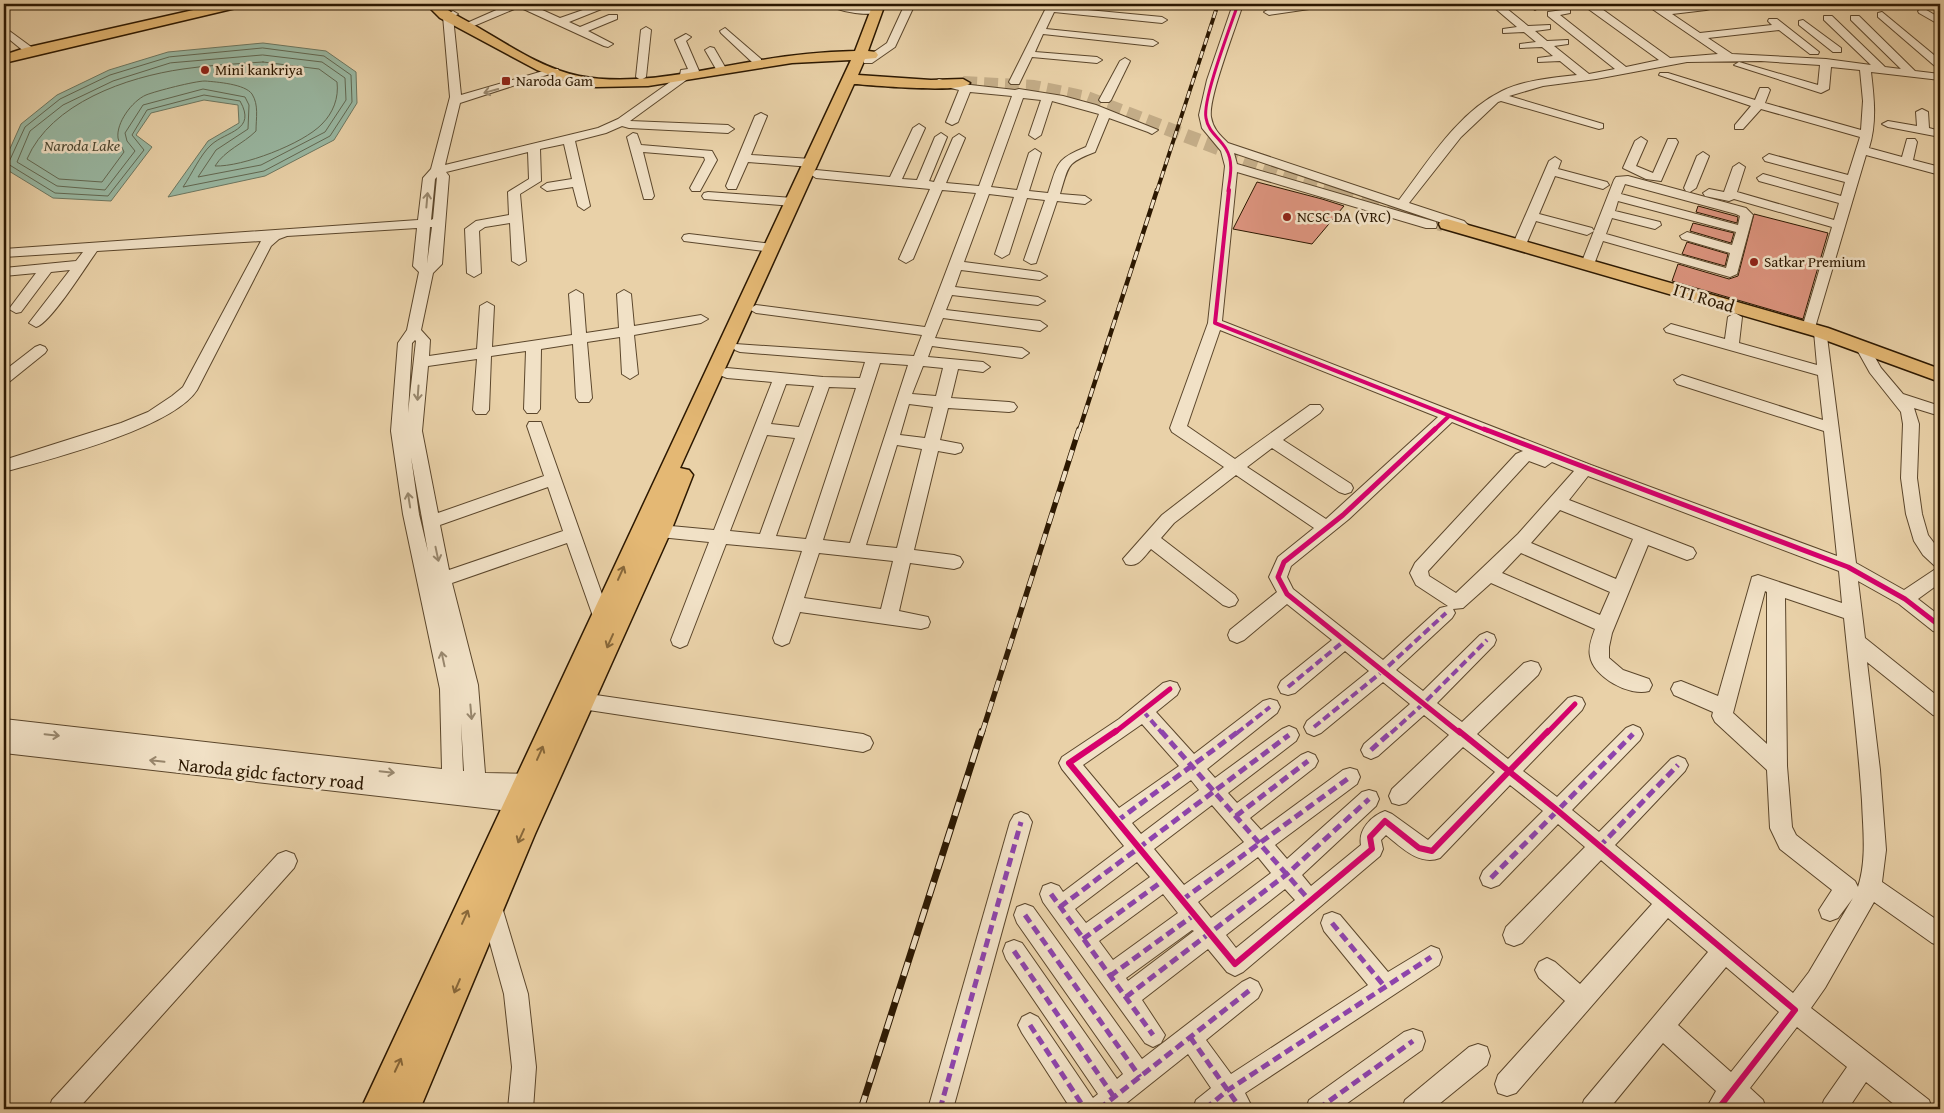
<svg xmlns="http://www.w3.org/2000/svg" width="1944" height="1113" font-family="'Gentium Book Plus',serif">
<rect width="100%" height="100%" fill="#e9d1a8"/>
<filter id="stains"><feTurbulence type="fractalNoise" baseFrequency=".004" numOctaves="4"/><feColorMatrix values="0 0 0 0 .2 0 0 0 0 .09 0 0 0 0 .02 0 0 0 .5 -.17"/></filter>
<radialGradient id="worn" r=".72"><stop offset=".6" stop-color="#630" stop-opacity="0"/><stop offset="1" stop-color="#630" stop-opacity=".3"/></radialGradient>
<polygon fill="#99b8a3" stroke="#6d7862" points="263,43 326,51 356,72 357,103 334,140 265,176 168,197 208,141 239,123 238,105 204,100 151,113 136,135 152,147 111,201 53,198 4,168 4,162 21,124 57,95 109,70 168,52"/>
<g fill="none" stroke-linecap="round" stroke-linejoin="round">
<g stroke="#626852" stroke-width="1">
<path d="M263 48 324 56 351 75 352 102 330 136 264 171 183 187C192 174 200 155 211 145 226 131 257 131 240 101L204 95 147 110 132 135 144 150 108 196 55 193 8 164 25 127 60 99 110 75 169 57Z"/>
<polygon points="263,55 322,62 345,78 346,100 325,132 261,165 198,177 216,150 248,129 249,105 245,97 203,89 143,105 125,133 127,141 135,151 105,190 57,186 17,162 30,131 63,105 113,81 170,63"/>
<path d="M263 62 319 69 337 82C339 98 333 113 322 124 303 144 242 167 215 166 225 150 243 144 256 131 256 118 259 105 252 94 245 84 217 82 205 81 195 81 156 91 146 95 132 101 116 123 118 138 119 143 122 147 124 152L102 182 59 179 27 159C51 103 127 77 183 69 209 65 236 64 263 62Z"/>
</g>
</g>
<g fill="#db937d" stroke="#2c1801">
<polygon points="1257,182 1322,199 1344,206 1312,244 1233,229"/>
<polygon points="1698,206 1735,216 1738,217 1737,223 1696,212"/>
<polygon points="1754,214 1828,233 1803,319 1672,281 1678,264 1729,279 1738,276"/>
<polygon points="1693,223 1734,233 1731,243 1690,231"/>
<polygon points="1687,242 1728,254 1725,266 1682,254"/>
</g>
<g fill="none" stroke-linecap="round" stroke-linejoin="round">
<polyline stroke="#c3ac87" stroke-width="14" stroke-dasharray="14 7" stroke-linecap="butt" points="963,83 1034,87 1087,98 1289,175 1340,191"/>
<polyline stroke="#c3ac87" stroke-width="18" stroke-dasharray="18 9" stroke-linecap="butt" points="1336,190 1444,223"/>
<g stroke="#5b462b" stroke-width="2">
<g id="minor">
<polygon points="510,4 529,4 560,18 600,4 614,4 569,22 580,27 609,15 617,15 617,19 588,31 613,44 608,47 604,46 519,7 469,28 461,28 460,26"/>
<path d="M829 4 877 7 882 10C873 18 837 12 829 4Z"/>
<polygon points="905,4 915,4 895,47 872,63 864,63 864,59 887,43"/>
<polygon points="1048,4 1058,4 1056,7 1162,17 1167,20 1162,23 1054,12 1046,29 1153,40 1158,43 1153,46 1043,34 1035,52 1097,57 1102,60 1097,63 1032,57 1019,84 1011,84 1009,82"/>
<path d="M1233 4H1243C1236 27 1208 98 1211 117 1213 129 1220 135 1228 143L1399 200C1428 162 1457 113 1502 91 1525 80 1551 78 1577 75L1560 61 1538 62V58L1553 56 1542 47 1520 48V44L1536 42 1524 32 1503 33V29L1517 27 1490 4H1501L1528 26 1550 25V29L1535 31 1547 41 1568 40V44L1554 46 1589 74 1615 69 1548 16V12L1570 9V13L1560 15 1626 67 1659 60 1587 8V4H1595L1670 58 1718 54 1645 4H1656L1664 9 1710 5V9L1706 10 1672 14 1700 33 1772 25 1768 21 1769 19H1777L1819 52 1818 54H1810L1779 30 1708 38 1732 54 1826 59 1871 65 1824 20V16H1832L1885 67 1901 69 1851 20V16H1859L1915 71 1940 74V80L1871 72C1874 97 1877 123 1869 148L1902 157 1907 139H1915L1917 142 1913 160 1940 167V175L1866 155 1814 331H1804L1802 328 1832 227 1734 199 1729 201 1705 196 1703 193 1709 189 1724 192 1733 167 1739 163 1745 167 1737 192 1834 220 1839 203 1759 181 1757 178 1763 174 1841 196 1845 182 1765 161 1763 158 1769 154 1848 175 1860 137 1761 109 1743 129H1735V125L1751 106 1659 75 1660 73H1668L1755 100 1760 88H1768L1770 90 1765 103 1861 130 1863 101 1860 70 1831 67 1829 89 1821 93 1734 65 1739 62 1818 85 1820 65 1761 61 1687 62 1596 79 1543 86 1509 96 1603 124V128L1599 129 1501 101 1498 102 1461 137 1409 203 1464 221 1472 229 1465 233 1454 227 1234 153 1237 164 1436 222 1437 225 1436 228H1426L1237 172 1222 321 1591 465 1837 556 1824 431 1677 384 1674 380 1682 375 1823 420 1818 375 1666 332 1664 329 1671 324 1725 339 1728 317 1735 313 1742 317 1739 343 1817 365 1814 332 1816 329H1826L1856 563 1904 590 1937 568 1923 555 1914 541 1906 514 1901 478 1903 424 1901 412 1870 373 1856 348 1858 345H1868L1881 368 1903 394 1940 406V416L1914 408 1919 424 1917 478 1922 514 1928 535 1940 551V583L1918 599 1940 616V633L1933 631 1899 604 1858 581 1865 638 1940 698V717L1933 715 1867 662 1880 770 1886 850 1882 882 1940 922V946L1932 943 1874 902 1825 988 1811 1008 1929 1100 1932 1109H1900L1866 1082 1848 1109H1821L1824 1100 1847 1067 1797 1027 1750 1088 1763 1100 1766 1109H1706L1716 1091 1663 1043 1609 1109H1581L1584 1100 1708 952 1668 918 1516 1093 1507 1096 1498 1093 1495 1084 1498 1075 1565 1001 1539 978 1535 970 1539 962 1547 958 1555 962 1580 984 1652 904 1601 860 1522 943 1514 946 1506 943 1503 935 1506 927 1585 847 1558 824 1499 885 1491 888 1483 885 1480 878 1483 871 1543 811 1510 785 1440 858C1419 866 1401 847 1386 835L1381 840 1383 849 1380 856 1243 972 1235 976 1227 972 1208 949 1142 1000 1165 1035 1161 1043 1153 1047 1145 1043 1043 902 1040 894 1043 886 1051 883 1059 886 1063 892 1124 846 1062 769 1059 763 1062 757 1119 719 1163 683 1170 681 1177 683 1180 689 1177 695 1156 712 1194 754 1263 701 1270 699 1277 701 1280 707 1277 713 1207 769 1215 778 1282 729 1289 726 1296 729 1299 735 1296 741 1228 793 1237 803 1301 755 1308 752 1315 755 1318 761 1315 767 1250 818 1261 830 1343 770 1350 768 1357 770 1360 777 1357 784 1275 845 1287 859 1362 792 1369 790 1376 792 1379 799 1376 806 1302 875 1311 886 1361 845C1358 830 1371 816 1385 811L1392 814 1428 840 1495 772 1463 747 1406 803 1399 805 1392 803 1389 796 1392 789 1449 735 1424 715 1378 756 1371 759 1364 756 1361 750 1364 744 1410 704 1383 682 1321 733 1314 736 1307 733 1304 727 1307 721 1369 671 1345 651 1295 693 1288 695 1281 693 1278 687 1281 681 1332 640 1287 604 1244 640 1237 643 1230 640 1228 635 1230 630 1277 592 1269 577 1278 557 1314 528 1236 475 1174 523 1161 538 1235 595 1238 600 1235 605 1229 607 1223 605 1151 549C1143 558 1138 568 1126 564L1123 559 1162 515 1224 467 1172 432 1170 428 1208 323 1225 166 1221 151 1202 128 1199 115 1207 80ZM1220 330 1438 417 1326 519 1247 467 1272 448 1339 492 1345 494 1351 492 1353 488 1351 484 1283 440 1320 413 1323 409 1320 405H1310L1235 459 1187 426ZM1452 422 1523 451 1516 454 1415 563 1410 573 1416 585 1448 606 1440 608 1383 660 1293 589 1287 577 1291 566 1349 519ZM1529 461 1545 467 1552 462 1574 471 1518 534 1456 593 1429 576 1428 571ZM1588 476 1839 571 1842 603 1758 575 1752 577 1718 696 1681 681 1674 683 1671 689 1674 695 1713 712 1712 716 1715 722 1767 770 1770 828 1780 849 1832 890 1819 910 1822 918 1830 921 1838 918 1853 898 1809 972 1793 993 1615 845 1685 771 1688 765 1685 759 1678 756 1671 759 1599 832 1572 810 1640 740 1643 734 1640 728 1633 725 1626 728 1557 797 1523 771 1582 710 1585 704 1582 698 1575 696 1568 698 1508 759 1477 734 1538 675 1541 669 1538 663 1531 661 1524 663 1462 722 1437 703 1494 645 1496 640 1494 635 1487 632 1480 635 1423 691 1396 670 1452 618 1455 613 1453 609 1463 608 1491 583 1595 629C1592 637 1588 648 1590 656 1593 677 1630 697 1649 691L1652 685 1649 679 1623 670 1609 658V647L1612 633 1648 545 1687 560 1693 558 1696 553 1693 548 1569 500ZM1560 510 1633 539 1616 579 1531 543ZM1521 553 1610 592 1600 615 1502 573ZM1765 591 1767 592V744L1733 713ZM1785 598 1844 618C1850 679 1858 740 1862 801 1863 830 1867 859 1858 887L1855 881 1796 835 1792 827 1787 766ZM1142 724 1179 766 1119 808 1083 765ZM1191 780 1199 790 1141 834 1132 823ZM1212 805 1244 842 1184 885 1154 849ZM1258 857 1271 873 1211 918 1198 902ZM1137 862 1150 877 1086 923 1075 909ZM1285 889 1295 900 1236 948 1226 935ZM1163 894 1178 913 1113 960 1099 941ZM1192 930 1194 931 1128 981 1126 978ZM1726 967 1779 1012 1731 1072 1678 1025Z"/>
<polygon points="1304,4 1328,4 1323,7 1269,15 1264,12 1269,9"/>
<polygon points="1526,4 1537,4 1540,7 1535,10"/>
<polygon points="1923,8 1940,18 1940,25 1919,13 1918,11"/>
<path d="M453 11 458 14 453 17 461 95 550 69H558L559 71 460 103 445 165 598 128 618 119 680 75 681 70 688 69 675 40 686 34 691 37 686 41 699 71 698 73H690L689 78 630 121 728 125 734 129 728 133 629 128 622 126 606 133 575 141 590 206 584 210 578 206 573 187 547 191 541 187 547 183 572 179 564 144 540 149 541 181 520 194 526 261 519 265 512 261 510 223 485 227 479 231 481 273 474 277 467 273 465 229 476 221 509 215 508 192 529 179 528 152 446 172 449 176 442 264 433 273 421 330 430 340 429 356 477 349 480 306 487 302 494 306 492 347 572 335 569 294 576 290 583 294 586 333 619 328 617 294 624 290 631 294 634 326 701 315 708 319 701 323 634 335 638 374 630 379 622 374 620 337 587 342 592 398 589 402H579L576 398 573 344 541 349 540 409 537 413H527L524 409 526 351 491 356 489 410 486 414H476L473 410 477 359 428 366 422 431 438 513 544 476 527 426 529 422H541L610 617 607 622 601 624 595 622 567 543 452 583 478 685 485 773 538 774 545 776 548 783 545 790 538 792H514L535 796 538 803 535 810 528 813 4 753V719L442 769 440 689 403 514 391 431 398 343 407 330 419 272 413 266 417 228 287 236 279 239 271 246 197 390C173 428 48 460 4 472V460L121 423 148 412 172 396 183 387 261 241 97 251C86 266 50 324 36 327L29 323 70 270 51 272 21 312 16 313 9 309 36 273 4 276V268L76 261 83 252 4 257V249L418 220 423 178 431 169 450 97 443 16ZM437 177 433 219 431 220 435 179ZM430 227H432L427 264ZM415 340 416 341 408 413 412 343ZM411 457 428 552 419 514ZM548 487 563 531 449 570 440 525ZM461 723 464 771H463Z"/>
<polygon points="1882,12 1940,60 1940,68 1936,67 1878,17 1878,13"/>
<polygon points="1803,20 1841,48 1841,52 1833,52 1799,25 1799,21"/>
<polygon points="4,27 34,49 34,53 26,53 4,35"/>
<polygon points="646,27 651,30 646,77 641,80 636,77 641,30"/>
<polygon points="725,28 761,59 761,63 753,63 721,33 720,31"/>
<polygon points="710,47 714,48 725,67 724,69 720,70 716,69 705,50"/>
<polygon points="1125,58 1130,61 1111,100 1109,102 1101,102 1099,100 1120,61"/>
<path d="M939 79 953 83 1015 90 1019 89 1063 96 1096 105 1158 130 1152 134 1148 132 1109 118 1095 152C1066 163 1069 165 1060 194L1085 196 1091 200 1085 204 1057 201 1036 263 1031 264 1024 260 1045 200 1027 198 1009 254 1002 258 995 254 1014 197 989 194 964 262 1040 272 1047 276 1040 280 961 270 955 287 1038 297 1045 301 1038 305 952 295 946 310 1040 321 1047 326 1040 331 943 318 935 338 1022 348 1029 353 1022 358 932 346 928 357 983 362 990 367 983 372 958 369 951 398 1009 402 1014 403 1017 407 1014 411 1009 412 948 408 940 440 961 444 963 448 961 452 955 454 938 451 914 550 954 555 960 557 963 562 960 567 954 569 910 563 899 611 928 617 930 622 928 627 921 629 800 612 789 643 782 646 775 643 773 638 802 551 726 544 687 645 680 648 673 645 671 640 709 542 660 537 654 536 651 531 654 526 660 525 714 530 772 382 727 378 722 376 719 373 722 370 727 368 823 377 860 378 865 362 740 352 735 350 733 347 735 344 914 356 922 335 756 313 749 309 756 305 925 327 976 193 942 190 913 259 906 263 899 259 930 189 816 178 810 174 816 170 890 177 913 128 919 124 925 128 902 179 917 180 935 137 941 133 947 137 929 181 934 182 953 138 959 134 965 138 946 183 979 186 1012 96 970 92 958 122 952 125 946 122 959 90 935 84 933 82ZM1023 98 1041 100 1029 135 1035 139 1041 135 1052 101 1099 114 1086 147C1056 159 1058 163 1048 193L1029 191 1041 153 1035 149 1029 153 1017 190 991 187ZM880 363 908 365 850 543 823 540ZM923 366 943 368 936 396 912 394ZM786 384 814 386 799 427 771 424ZM829 387 856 388 806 539 776 536ZM909 404 933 407 925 438 900 435ZM767 435 795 438 760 534 730 531ZM897 445 922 449 897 548 866 545ZM819 553 893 561 881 609 804 598Z"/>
<polygon points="1922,109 1928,112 1929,128 1940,131 1940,137 1888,127 1882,124 1888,121 1917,126 1916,112"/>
<polygon points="761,113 767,116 751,155 811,159 817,163 811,167 748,162 736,189 728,189 726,186 755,116"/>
<polygon points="633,133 637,134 641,145 712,151 717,160 700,191 692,191 690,188 705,160 704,157 643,152 654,196 652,199 644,199 627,137"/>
<polygon points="1641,137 1647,141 1636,166 1653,173 1668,139 1676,139 1678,142 1661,181 1646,179 1623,168 1635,141"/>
<polygon points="1703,152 1709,156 1696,188 1690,192 1686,191 1684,188 1697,156"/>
<polygon points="1555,157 1561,161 1558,169 1607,182 1609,185 1603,189 1555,176 1539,214 1592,228 1594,231 1587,235 1536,221 1525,247 1515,247 1513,244 1549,161"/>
<path d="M1628 176 1746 208 1753 215 1737 274 1730 277 1603 241 1593 267H1583L1581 264 1614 180 1616 177ZM1625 184 1736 214 1740 216 1738 225 1621 194ZM1618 201 1736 232 1732 245 1687 232 1680 236 1682 239 1730 253 1726 268 1606 234 1612 218 1655 229 1661 225 1660 222 1615 211Z"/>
<polygon points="708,192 793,198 799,202 793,206 704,199 702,196 704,193"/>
<polygon points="689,234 772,244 779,248 772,252 684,241 682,238 684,235"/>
<polygon points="40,345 45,347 47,350 45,353 9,382 4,383 4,371 35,347"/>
<polygon points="582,693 863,734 870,737 873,743 870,749 863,752 582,709 575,707 572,701 575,695"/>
<polygon points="1021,812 1028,815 1032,822 953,1109 928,1109 1010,822 1014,815"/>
<polygon points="286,851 294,854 297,861 294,868 78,1109 49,1109 52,1100 278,854"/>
<polygon points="491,896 499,899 502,907 528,994 536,1067 533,1109 508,1109 512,1067 504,994 480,907 483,899"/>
<polygon points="1025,904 1033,907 1142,1059 1242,982 1250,978 1258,982 1262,990 1258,998 1206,1040 1231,1074 1368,985 1324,931 1321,923 1324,915 1332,912 1340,915 1388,972 1431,946 1439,949 1442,957 1439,965 1245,1093 1253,1109 1193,1109 1196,1100 1211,1088 1188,1054 1119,1109 1071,1109 1022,1033 1018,1025 1022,1017 1030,1013 1038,1017 1093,1098 1098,1094 1006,959 1003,951 1006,943 1014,940 1022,943 1117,1079 1123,1074 1017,923 1014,915 1017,907"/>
<polygon points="1413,1029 1422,1032 1425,1041 1422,1050 1339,1109 1306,1109 1309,1100 1404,1032"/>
<polygon points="1478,1044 1487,1047 1490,1056 1487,1065 1433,1109 1402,1109 1405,1100 1469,1047"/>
</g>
</g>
<g stroke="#2c1801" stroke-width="3">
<g id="major">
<polygon points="220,4 242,4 236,8 4,63 4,55 25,48"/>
<path d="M426 4C443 4 448 11 463 19 499 38 538 68 579 76 637 87 699 70 756 61 789 55 821 52 855 51L873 4H885L868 51 876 52 878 55 876 58 865 59 858 75 931 80 963 79 970 83C962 94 872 85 854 84L680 468 689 470 693 475 671 531 535 834 420 1109H361L851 60 792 63 648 86 596 87 569 82 537 70 440 18Z"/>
<polygon points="1447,219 1828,328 1940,369 1940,382 1814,336 1441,228 1439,224 1441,220"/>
</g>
</g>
<use href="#minor" fill="#f1e1c6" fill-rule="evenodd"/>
<use href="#major" fill="#e4b874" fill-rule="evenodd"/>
<g stroke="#2c1801" stroke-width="4">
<polyline id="rail-far3" points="1157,191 1218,4"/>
</g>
<g stroke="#2c1801" stroke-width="4.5">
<polyline id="rail-far2" points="1079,431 1157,190"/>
</g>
<g stroke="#2c1801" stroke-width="5.5">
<polyline id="rail-far1" points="982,733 1079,429"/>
</g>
<g stroke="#2c1801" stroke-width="7">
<polyline id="rail" points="861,1109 982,731"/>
</g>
<use href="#rail-far3" stroke="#f1e1c6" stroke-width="2.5" stroke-dasharray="7" stroke-linecap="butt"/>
<use href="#rail-far2" stroke="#f1e1c6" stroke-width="3" stroke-dasharray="9" stroke-linecap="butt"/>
<use href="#rail-far1" stroke="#f1e1c6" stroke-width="4" stroke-dasharray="11" stroke-linecap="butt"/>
<use href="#rail" stroke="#f1e1c6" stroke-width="5" stroke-dasharray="14" stroke-linecap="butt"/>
<g stroke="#8e44ad" stroke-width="4" stroke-dasharray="8 4" stroke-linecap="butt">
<polyline points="1288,687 1344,641"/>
<polyline points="1143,711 1162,733"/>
<polyline points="1314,727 1383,671 1446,613"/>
<polyline points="1237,733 1270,707"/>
<polyline points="1391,733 1423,704 1487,640"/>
</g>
<g stroke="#8e44ad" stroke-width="5" stroke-dasharray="9 5" stroke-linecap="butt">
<polyline points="1161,731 1310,901"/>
<polyline points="1371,750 1392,731"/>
<polyline points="1236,816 1308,761"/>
<polyline points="1117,821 1239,731"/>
<polyline points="1599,847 1678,765"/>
<polyline points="1491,878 1633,734"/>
<polyline points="1051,894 1153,1035"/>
<polyline points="1182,900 1350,777"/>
<polyline points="1060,907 1289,735"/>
<polyline points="1025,915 1140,1077"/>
<polyline points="1332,923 1385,987"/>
<polyline points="1083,939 1164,880"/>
<polyline points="1014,951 1114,1097"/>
<polyline points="1110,976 1194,915"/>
<polyline points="1126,997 1287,874 1369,799"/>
<polyline points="1030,1025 1085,1109"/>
<polyline points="1190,1037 1241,1109"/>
<polyline points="940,1109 1021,822"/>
<polyline points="1099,1109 1250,990"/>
<polyline points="1205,1109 1228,1090 1431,957"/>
<polyline points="1318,1109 1413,1041"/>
</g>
<g stroke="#f1e1c6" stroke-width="5">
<path id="cycleway-far3" d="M1228 191C1230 178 1234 162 1226 149 1220 138 1208 132 1206 118 1202 100 1231 25 1238 4"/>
</g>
<g stroke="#f1e1c6" stroke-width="6">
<g id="cycleway-far2">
<polyline points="1229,190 1215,323 1488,431"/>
<polyline points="1433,431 1449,416"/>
</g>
</g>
<g stroke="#f1e1c6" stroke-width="8">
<g id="cycleway-far1">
<polyline points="1435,429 1343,515 1284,562 1278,577 1287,594 1460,733"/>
<polyline points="1484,429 1848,567 1905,599 1940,626"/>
<polyline points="1114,733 1170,689"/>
<polyline points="1547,733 1575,704"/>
</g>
</g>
<g stroke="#f1e1c6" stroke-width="9">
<g id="cycleway">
<polyline points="1116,731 1069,763 1235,964 1372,849 1370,837 1385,821 1419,848 1432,851 1548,731"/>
<polyline points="1459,731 1557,810 1795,1010 1718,1109"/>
</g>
</g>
<use href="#cycleway-far3" stroke="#d6006c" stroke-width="3"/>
<use href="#cycleway-far2" stroke="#d6006c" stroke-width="4"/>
<use href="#cycleway-far1" stroke="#d6006c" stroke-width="5"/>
<use href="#cycleway" stroke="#d6006c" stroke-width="6"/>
</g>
<defs><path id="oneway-shaft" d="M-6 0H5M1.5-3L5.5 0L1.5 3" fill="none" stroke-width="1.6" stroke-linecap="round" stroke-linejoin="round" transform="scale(1.25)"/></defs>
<g stroke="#98876d">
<use href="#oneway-shaft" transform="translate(491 91) rotate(165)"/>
<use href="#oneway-shaft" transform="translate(427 200) rotate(-85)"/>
<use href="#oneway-shaft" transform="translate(418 393) rotate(94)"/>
<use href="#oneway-shaft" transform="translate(409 500) rotate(-99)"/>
<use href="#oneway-shaft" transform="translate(437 554) rotate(78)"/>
<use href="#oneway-shaft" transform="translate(443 659) rotate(-102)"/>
<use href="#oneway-shaft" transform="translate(471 712) rotate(85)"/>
<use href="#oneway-shaft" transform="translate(52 735) rotate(6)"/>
<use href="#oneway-shaft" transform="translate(157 761) rotate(-174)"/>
<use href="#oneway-shaft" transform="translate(387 772) rotate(6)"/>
</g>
<g stroke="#88683a">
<use href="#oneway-shaft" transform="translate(621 573) rotate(-66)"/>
<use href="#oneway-shaft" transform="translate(610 641) rotate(114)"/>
<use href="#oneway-shaft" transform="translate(540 753) rotate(-66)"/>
<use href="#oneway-shaft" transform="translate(521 836) rotate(114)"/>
<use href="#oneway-shaft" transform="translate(465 917) rotate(-66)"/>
<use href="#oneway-shaft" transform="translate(457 986) rotate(113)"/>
<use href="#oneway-shaft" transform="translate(398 1065) rotate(-65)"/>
</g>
<g fill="#8f2418" stroke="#f1e1c6" stroke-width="2">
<circle cx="205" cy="70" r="5"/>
<rect x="501" y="76" width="10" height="10" rx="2.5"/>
<circle cx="1287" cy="217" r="5"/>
<circle cx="1754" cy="262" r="5"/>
</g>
<g text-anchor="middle" stroke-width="5" stroke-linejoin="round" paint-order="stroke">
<g font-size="15" fill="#2c1801" stroke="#f1e1c6" text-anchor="start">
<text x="215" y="75">Mini kankriya</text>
<text x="516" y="86">Naroda Gam</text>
<text x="1297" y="222">NCSC DA (VRC)</text>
<text x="1764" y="267">Satkar Premium</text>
</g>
<g font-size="16" font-style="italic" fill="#4d4832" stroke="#f1e1c6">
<text x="82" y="151">Naroda Lake</text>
</g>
<g font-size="18" fill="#2c1801" stroke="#f1e1c6">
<text transform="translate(1704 298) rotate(17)" y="6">ITI Road</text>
<text transform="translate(271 774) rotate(6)" y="6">Naroda gidc factory road</text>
</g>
</g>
<rect width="1944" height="1113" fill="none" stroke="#e9d1a8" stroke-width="20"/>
<rect x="5" y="5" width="1934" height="1103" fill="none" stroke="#2c1801" stroke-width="2.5"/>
<rect x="10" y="10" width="1924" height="1093" fill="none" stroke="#2c1801"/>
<rect width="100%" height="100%" filter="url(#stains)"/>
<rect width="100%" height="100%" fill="url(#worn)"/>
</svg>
